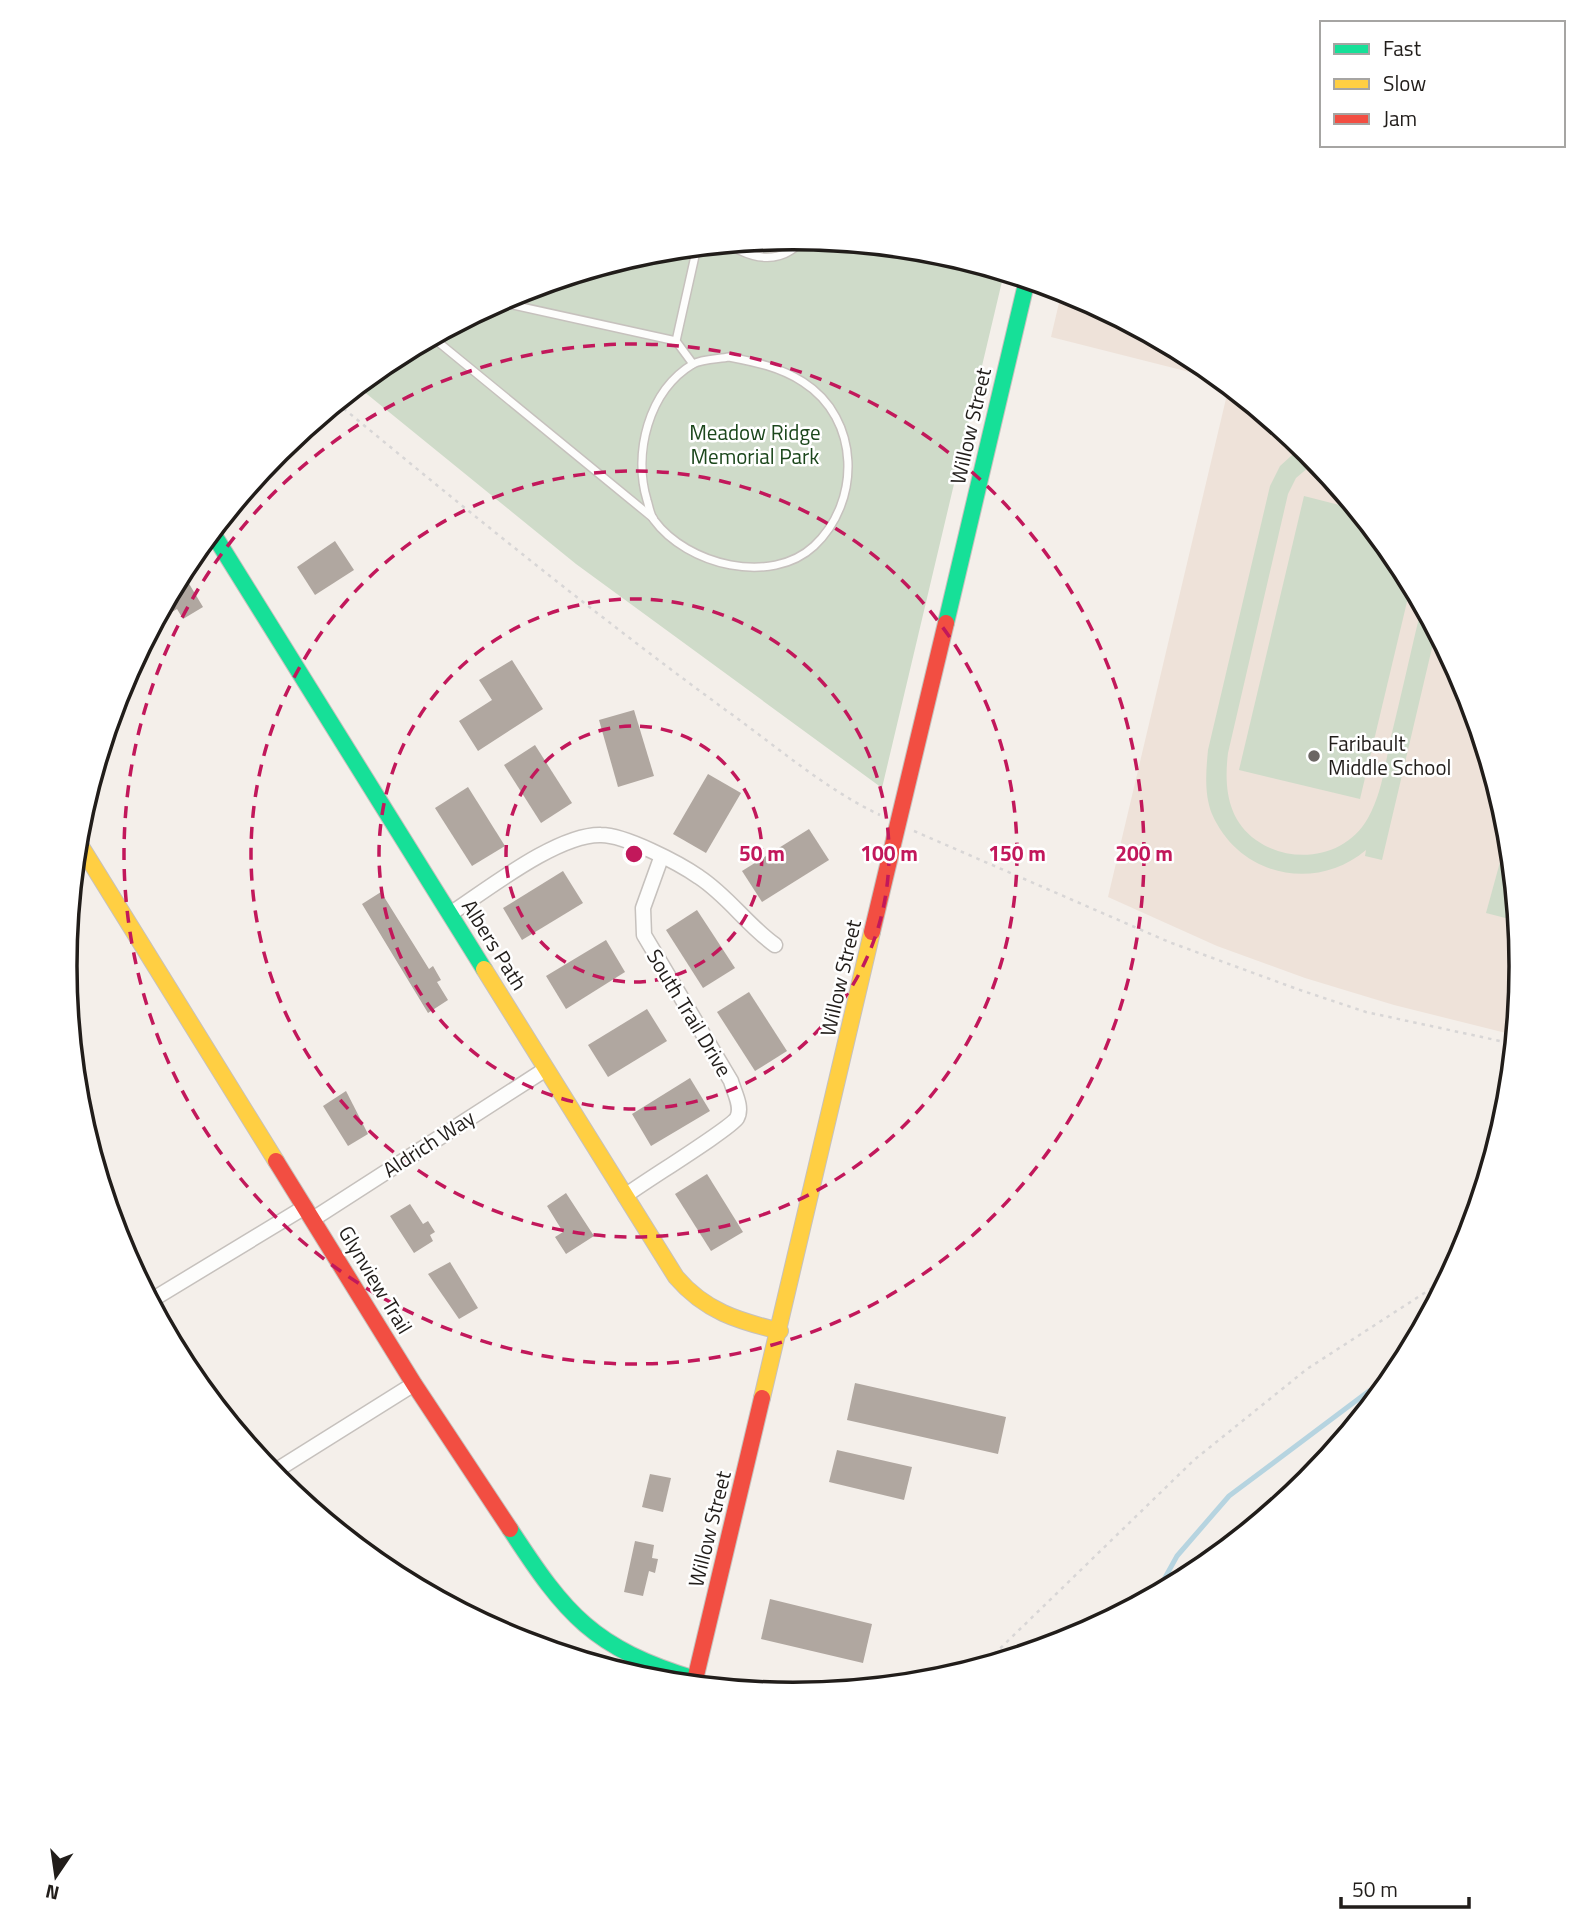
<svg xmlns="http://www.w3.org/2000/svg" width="1586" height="1932" font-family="'Titillium Web',sans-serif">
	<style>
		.built { fill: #eee2d9 }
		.green { fill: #cfdbc9 }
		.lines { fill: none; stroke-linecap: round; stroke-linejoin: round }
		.stream { stroke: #b6d4e0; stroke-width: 5 }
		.building { fill: #b0a7a0 }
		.lane-casing { stroke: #c6c1bd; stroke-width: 10 }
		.street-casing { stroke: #c6c1bd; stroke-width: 17 }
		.fast-casing { stroke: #c6c1bd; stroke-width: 18 }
		.slow-casing { stroke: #c6c1bd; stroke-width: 18 }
		.jam-casing { stroke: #c6c1bd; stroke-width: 18 }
		.path { stroke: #d8d6d6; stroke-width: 2.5; stroke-dasharray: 3.5 5; stroke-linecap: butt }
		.lane { stroke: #fdfdfc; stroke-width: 7 }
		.street { stroke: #fdfdfc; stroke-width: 14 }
		.fast { stroke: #16e098; stroke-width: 16 }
		.slow { stroke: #ffcf43; stroke-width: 16 }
		.jam { stroke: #f24e42; stroke-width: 16 }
		.ring { fill: none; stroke: #c2185b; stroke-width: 3.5; stroke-dasharray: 12 9 }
		.poi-dot { fill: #6b6663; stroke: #fff; stroke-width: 2.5 }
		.labels { text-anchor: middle; stroke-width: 5; stroke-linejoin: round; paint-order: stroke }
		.street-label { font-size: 21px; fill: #211d1a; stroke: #fff }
		.park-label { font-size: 21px; fill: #1c471c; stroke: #fff }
		.poi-label { font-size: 21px; fill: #211d1a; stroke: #fff; text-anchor: start }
		.rim { fill: none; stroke: #211d1a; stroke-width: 3.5 }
		.centre { fill: #c2185b; stroke: #fff; stroke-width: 3.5 }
		.ring-label { font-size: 21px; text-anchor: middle; font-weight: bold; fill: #c2185b; stroke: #fff; stroke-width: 5; stroke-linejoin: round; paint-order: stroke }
	</style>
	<rect width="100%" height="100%" fill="#f4efea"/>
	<g class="built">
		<path d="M1062 290 1198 361 1221 380 1051 337Z"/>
		<path d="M1229 386 1308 451 1399 562 1466 688 1507 824 1521 966 1514 1035 1394 1005 1305 978 1217 946 1108 897Z"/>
	</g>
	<g class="green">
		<path d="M793 238 935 252 1004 273 882 788 576 564 357 386C436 321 551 274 650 252 696 242 747 242 793 238Z"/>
		<path d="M1302 446 1316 461 1296 478 1288 494 1228 753C1224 786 1227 819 1256 840 1291 865 1345 859 1368 818 1381 795 1385 767 1390 741 1401 696 1411 651 1422 605L1436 631 1382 860 1365 856 1366 850C1315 893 1239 876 1212 814 1204 794 1206 771 1208 750L1270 486 1280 466Z"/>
		<path d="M1304 496 1355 509 1399 562 1411 585 1360 799 1239 770Z"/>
		<path d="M1508 833 1517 921 1486 913Z"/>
	</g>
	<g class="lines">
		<path class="stream" d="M1156 1594 1177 1556 1229 1496 1369 1391 1391 1380"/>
	</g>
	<g class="building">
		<path d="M335 541 354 570 315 595 297 567Z"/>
		<path d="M182 572 203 607 183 619 177 609 155 622Z"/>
		<path d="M512 660 543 709 478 751 459 721 492 700 479 680Z"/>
		<path d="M634 710 654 776 618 787 599 720Z"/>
		<path d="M535 745 572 803 541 823 504 765Z"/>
		<path d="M708 774 741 793 706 853 673 834Z"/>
		<path d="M468 787 505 846 472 866 435 808Z"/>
		<path d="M809 829 829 860 762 902 742 871Z"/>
		<path d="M563 871 583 903 522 940 503 908Z"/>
		<path d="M381 892 429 969 433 966 441 980 437 982 448 1000 428 1013 362 904Z"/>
		<path d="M697 910 735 968 703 988 666 930Z"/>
		<path d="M606 940 625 972 566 1009 546 976Z"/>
		<path d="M749 992 787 1051 755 1071 717 1012Z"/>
		<path d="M647 1009 667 1041 608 1077 588 1045Z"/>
		<path d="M690 1078 710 1111 651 1146 632 1114Z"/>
		<path d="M346 1091 368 1134 348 1146 323 1106Z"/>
		<path d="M707 1174 743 1232 711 1251 675 1194Z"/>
		<path d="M566 1193 594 1236 566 1254 555 1237 563 1232 547 1206Z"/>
		<path d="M410 1204 423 1224 428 1221 435 1232 430 1235 433 1241 414 1253 390 1216Z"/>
		<path d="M450 1262 478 1308 459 1319 428 1274Z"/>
		<path d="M855 1383 1006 1417 998 1454 847 1420Z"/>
		<path d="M837 1450 912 1467 904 1500 829 1482Z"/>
		<path d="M650 1474 671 1478 663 1512 642 1507Z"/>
		<path d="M635 1541 654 1545 652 1558 658 1559 655 1573 649 1571 643 1596 624 1592Z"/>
		<path d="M770 1599 872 1624 863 1663 761 1639Z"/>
	</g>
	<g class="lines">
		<defs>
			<g id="lane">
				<path d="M728 244C755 261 782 264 804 239"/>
				<path d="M499 302 676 341"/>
				<path d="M432 337 653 518"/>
				<path d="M729 357C755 362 780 367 803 382 861 419 861 502 814 546 771 586 687 565 654 520 650 515 649 506 647 500 633 454 648 391 693 364 702 359 718 359 729 357Z"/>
				<path d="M693 364 676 341 697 247"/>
			</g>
			<g id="street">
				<path d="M450 914C487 890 557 834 601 835 625 835 679 863 699 877 728 896 747 925 775 945"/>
				<path d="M625 1196C642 1183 730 1129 737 1118 743 1107 734 1092 731 1081L644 935 643 908 661 858"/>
				<path d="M313 1219 546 1069"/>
				<path d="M150 1301 305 1207"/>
				<path d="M272 1473 414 1384"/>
			</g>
			<g id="fast">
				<path d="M212 532 484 969"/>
				<path d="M946 623 1027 280"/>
				<path d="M510 1529C566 1615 593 1648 695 1679"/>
			</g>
			<g id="slow">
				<path d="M77 840 276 1161"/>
				<path d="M484 969 676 1277C705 1311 738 1321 780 1331"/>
				<path d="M762 1398 872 932"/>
			</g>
			<g id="jam">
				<path d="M872 932 946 623"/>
				<path d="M276 1161 414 1384 510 1529"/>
				<path d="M694 1684 762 1398"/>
			</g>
		</defs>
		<use href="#lane" class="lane-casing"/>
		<use href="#street" class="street-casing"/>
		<use href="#fast" class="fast-casing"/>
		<use href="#slow" class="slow-casing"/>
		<use href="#jam" class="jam-casing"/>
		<g class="path">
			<path d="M337 403C465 509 593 613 727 711 776 746 825 789 880 815"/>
			<path d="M914 831 1169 942 1297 989 1366 1012 1514 1044"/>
			<path d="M982 1666 1194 1460 1307 1369 1449 1277"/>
		</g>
		<use href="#lane" class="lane"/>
		<use href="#street" class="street"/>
		<use href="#fast" class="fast"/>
		<use href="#slow" class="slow"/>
		<use href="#jam" class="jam"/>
	</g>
	<g class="ring">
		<circle cx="634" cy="854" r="128"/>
		<circle cx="634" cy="854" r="255"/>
		<circle cx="634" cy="854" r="383"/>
		<circle cx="634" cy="854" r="510"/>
	</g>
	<circle class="poi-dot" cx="1314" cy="756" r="7"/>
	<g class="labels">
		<g class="street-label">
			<text transform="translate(971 426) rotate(-77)" y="7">Willow Street</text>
			<text transform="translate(494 945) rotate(58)" y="7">Albers Path</text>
			<text transform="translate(841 978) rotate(-77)" y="7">Willow Street</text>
			<text transform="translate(689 1013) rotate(59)" y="7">South Trail Drive</text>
			<text transform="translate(429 1144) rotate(-33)" y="7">Aldrich Way</text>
			<text transform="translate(375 1280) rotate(59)" y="7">Glynview Trail</text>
			<text transform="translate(710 1529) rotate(-76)" y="7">Willow Street</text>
		</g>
		<g class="park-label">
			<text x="755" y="440">Meadow Ridge<tspan x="755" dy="24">Memorial Park</tspan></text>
		</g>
		<g class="poi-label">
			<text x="1328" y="751">Faribault<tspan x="1328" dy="24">Middle School</tspan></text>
		</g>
	</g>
	<path d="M0 0H1586V1932H0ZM77 966a716 716 0 1 1 1432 0a716 716 0 1 1-1432 0Z" fill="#fff" fill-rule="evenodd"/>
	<path class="rim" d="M77 966a716 716 0 1 1 1432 0a716 716 0 1 1-1432 0Z"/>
	<circle cx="634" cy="854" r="10" class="centre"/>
	<g class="ring-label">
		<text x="762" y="861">50 m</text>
		<text x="889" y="861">100 m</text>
		<text x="1017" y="861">150 m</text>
		<text x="1144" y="861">200 m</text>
	</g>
	<rect x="1320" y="21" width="245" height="126" fill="#ffffff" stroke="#a6a5a3" stroke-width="2"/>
	<rect x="1334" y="44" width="35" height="10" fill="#16e098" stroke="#a6a5a3" stroke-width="2"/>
	<text x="1383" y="56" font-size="21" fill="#211d1a">Fast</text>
	<rect x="1334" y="79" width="35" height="10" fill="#ffcf43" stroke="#a6a5a3" stroke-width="2"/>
	<text x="1383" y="91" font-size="21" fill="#211d1a">Slow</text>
	<rect x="1334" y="114" width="35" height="10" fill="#f24e42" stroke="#a6a5a3" stroke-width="2"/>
	<text x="1383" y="126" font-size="21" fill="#211d1a">Jam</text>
	<g transform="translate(56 1876) rotate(193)" stroke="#ffffff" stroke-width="5" paint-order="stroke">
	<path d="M0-5L12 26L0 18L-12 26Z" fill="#211d1a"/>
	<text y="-10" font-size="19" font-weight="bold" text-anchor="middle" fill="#211d1a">N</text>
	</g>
	<path d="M1341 1897v10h128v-10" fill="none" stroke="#211d1a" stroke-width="3.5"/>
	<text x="1352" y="1897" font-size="21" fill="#211d1a" stroke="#ffffff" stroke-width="5" paint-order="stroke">50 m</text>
</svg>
